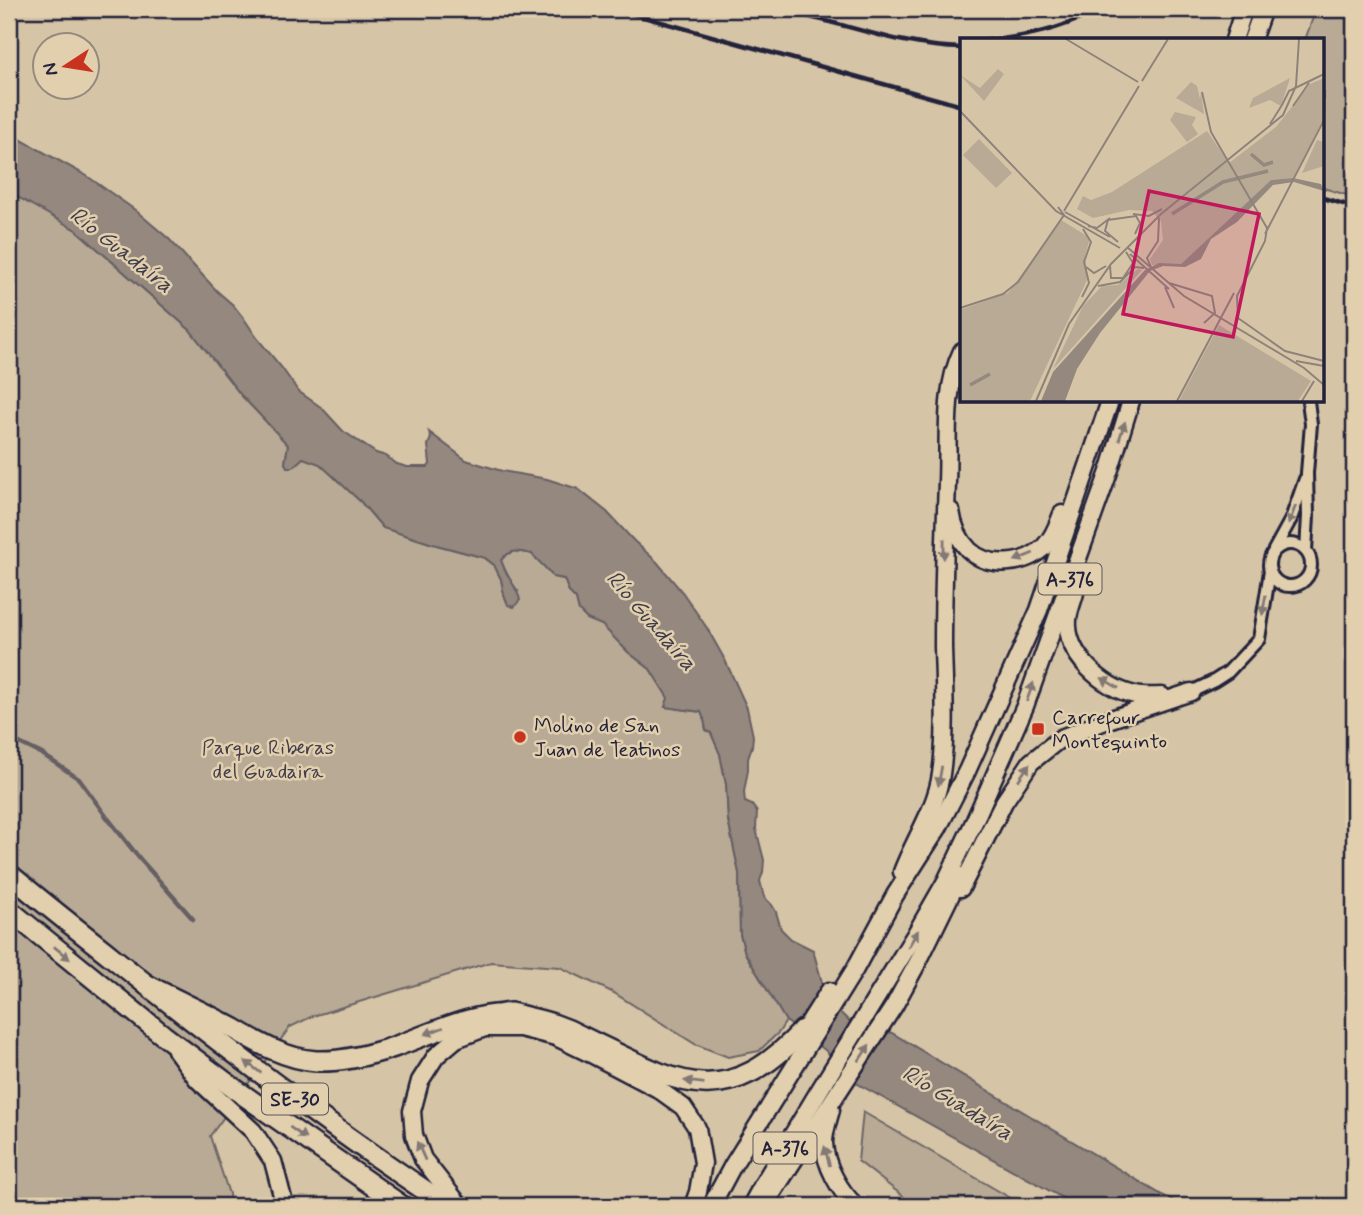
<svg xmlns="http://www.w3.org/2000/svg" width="1363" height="1215" font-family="Mynerve,sans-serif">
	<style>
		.green { fill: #b8aa94; stroke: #6d6668; stroke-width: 2 }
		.water { fill: #94887f; stroke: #665f64; stroke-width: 2 }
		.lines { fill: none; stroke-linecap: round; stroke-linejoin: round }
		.stream { stroke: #665f64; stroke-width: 4.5 }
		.minor-casing { stroke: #22223b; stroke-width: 16 }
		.primary-casing { stroke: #22223b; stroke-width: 21 }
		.motorway-casing { stroke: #22223b; stroke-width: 24 }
		.minor { stroke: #e1cfad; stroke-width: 10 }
		.primary { stroke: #e1cfad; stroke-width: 16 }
		.motorway { stroke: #e1cfad; stroke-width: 19 }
		.rail { stroke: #22223b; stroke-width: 4.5 }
		.oneway { fill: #827874 }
		.poi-dot { fill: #c8321e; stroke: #e1cfad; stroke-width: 2.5 }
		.labels { text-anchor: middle; stroke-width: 5; stroke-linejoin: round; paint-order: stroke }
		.shield { fill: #e1cfad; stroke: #5b565d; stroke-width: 2 }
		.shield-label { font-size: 19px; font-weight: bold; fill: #22223b }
		.poi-label { font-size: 21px; fill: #22223b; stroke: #e1cfad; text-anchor: start }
		.park-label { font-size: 21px; fill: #403d4d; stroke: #e1cfad }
		.water-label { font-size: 23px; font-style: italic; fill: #3e3c4c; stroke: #e1cfad }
		.inset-river { fill: none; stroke: #94887f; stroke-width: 3.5 }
		.inset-road { fill: none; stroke: #8e837b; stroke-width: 2 }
		.view { fill: #c2185b; fill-opacity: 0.15; stroke: #c2185b; stroke-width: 3.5 }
		.inset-edge { fill: none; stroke: #22223b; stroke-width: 3.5 }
	</style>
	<rect width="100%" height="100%" fill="#d6c4a6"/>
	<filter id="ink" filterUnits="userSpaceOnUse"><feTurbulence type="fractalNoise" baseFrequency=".0143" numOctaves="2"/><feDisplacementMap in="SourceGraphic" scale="14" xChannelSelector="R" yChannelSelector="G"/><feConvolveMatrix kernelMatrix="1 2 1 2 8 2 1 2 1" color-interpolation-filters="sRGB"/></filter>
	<g filter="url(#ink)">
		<g class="green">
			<path d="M1316 9H1354V197L1323 188V40H1305Z"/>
			<path d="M9 192 76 230 190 330 241 395 288 445 285 463 302 457 320 464 361 502 383 528 433 544 485 558 494 565 501 579 504 595 518 591 509 580 501 560C512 548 518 551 532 554 539 562 547 568 553 577L564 579 569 592 576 599 579 611 587 619 602 625 628 652 650 669 669 698 665 707 701 712 704 719 706 730 711 733 720 754 726 784 728 820 739 873 740 934 745 953 786 1021 779 1032 759 1051 728 1057 695 1044 614 993 560 967 491 962 313 1016 290 1027 210 1136 229 1194 230 1206H9Z"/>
			<path d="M863 1112 1024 1206H908L913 1204 858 1161Z"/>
		</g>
		<path class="water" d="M9 133 87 176 135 210 169 239 217 291 233 305 245 320 257 338 282 368 298 391 322 408 343 431 376 453 386 456 397 464 407 467H428L430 464 428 445 431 438 429 432 466 460 502 471 547 479 578 489 607 512 634 541 657 562 683 593 707 628 725 660 747 708 753 736 752 746 748 759V770L744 792 745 802 752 805 757 812 756 829 764 860 763 872 760 881 764 897 772 905 776 912 781 929 791 939 813 950 827 1000 850 1022 892 1033 1162 1195 1185 1206H1077L858 1084 825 1050 786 1021 745 953 740 934 739 873 728 820 726 784 720 754 711 733 706 730 704 719 701 712 665 707 668 698 650 669 628 652 602 625 587 619 579 611 576 599 569 592 564 579 553 577C547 568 539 562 532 554 518 551 512 548 501 560 505 575 517 586 520 600L514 607 508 605 504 595 501 579 494 565 485 558 433 544 383 528 361 502 320 464 303 458 293 467H287L285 463 288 445 241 395 190 330 76 230 9 192Z"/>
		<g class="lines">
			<path class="stream" d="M9 738 42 754 79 779 106 816 140 859 193 919"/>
			<defs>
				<g id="minor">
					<circle cx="1290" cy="565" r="21"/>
					<path d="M1274 550 1291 519 1305 479"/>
					<path d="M1306 551 1308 516 1307 473 1311 424 1308 401"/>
					<path d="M1191 692 1214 681 1228 672 1259 639 1270 571"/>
				</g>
				<g id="primary">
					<path d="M1234 40 1244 9"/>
					<path d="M1252 40 1263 9"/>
					<path d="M951 511C953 526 959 540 969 550 989 569 1025 565 1044 547 1053 538 1058 525 1062 514"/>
					<path d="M1075 593C1073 601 1069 610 1068 619 1065 655 1103 688 1135 695 1143 697 1153 696 1162 696"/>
					<path d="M902 872C914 840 936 809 941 774 947 732 944 689 943 646 943 591 945 537 947 482 949 439 943 390 962 351"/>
					<path d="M961 888 1004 802 1031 762 1061 738 1108 720 1191 692"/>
					<path d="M798 1040 829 991"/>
					<path d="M176 1050 198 1080 253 1131 273 1161 283 1199 284 1206"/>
					<path d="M831 1110C828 1121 824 1132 824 1143 825 1165 840 1192 856 1206"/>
					<path d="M460 1206 423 1159 414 1135 412 1111 420 1081 436 1056 456 1039 485 1028H520L556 1037 591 1054 658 1089 683 1107 697 1128 703 1163 698 1192 693 1206"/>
					<path d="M711 1206 733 1165 855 969 895 895 938 828 967 771 1039 610 1110 401"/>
					<path d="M751 1206 763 1184 819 1091 915 935 946 881 975 820 1025 706 1110 469 1131 401"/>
					<path d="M764 1206 894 1006 919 960 960 876"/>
				</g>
				<g id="motorway">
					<path d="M9 874C42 902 77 929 112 957 221 1045 332 1129 448 1206"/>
					<path d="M9 910 163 1035 232 1087 402 1206"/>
					<path d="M147 985C176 1000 205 1013 233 1028 258 1043 286 1059 316 1061 342 1062 370 1055 394 1047 428 1035 459 1019 495 1015 500 1015 506 1013 511 1013 516 1014 522 1016 526 1017 548 1022 562 1026 581 1036 673 1080 721 1118 803 1030"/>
				</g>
			</defs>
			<use href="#minor" class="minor-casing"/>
			<use href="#primary" class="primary-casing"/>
			<use href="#motorway" class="motorway-casing"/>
			<use href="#minor" class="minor"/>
			<use href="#primary" class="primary"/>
			<use href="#motorway" class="motorway"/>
			<g class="rail">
				<path d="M615 9 962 106"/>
				<path d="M766 9C833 17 894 47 962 48"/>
				<path d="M986 40C1026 38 1065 28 1100 9"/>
				<path d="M1323 198 1354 207"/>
			</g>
		</g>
		<defs><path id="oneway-solid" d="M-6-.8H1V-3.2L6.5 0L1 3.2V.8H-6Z" transform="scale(1.75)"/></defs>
		<g class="oneway">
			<use href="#oneway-solid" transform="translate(1122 431) rotate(-72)"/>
			<use href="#oneway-solid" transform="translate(1292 515) rotate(112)"/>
			<use href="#oneway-solid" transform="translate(944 549) rotate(91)"/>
			<use href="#oneway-solid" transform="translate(1024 557) rotate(158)"/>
			<use href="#oneway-solid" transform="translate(1264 605) rotate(100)"/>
			<use href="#oneway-solid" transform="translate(1110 683) rotate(-150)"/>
			<use href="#oneway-solid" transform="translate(1030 692) rotate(-70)"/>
			<use href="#oneway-solid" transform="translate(1024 772) rotate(-56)"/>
			<use href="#oneway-solid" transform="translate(940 776) rotate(100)"/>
			<use href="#oneway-solid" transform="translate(913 939) rotate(-59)"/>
			<use href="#oneway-solid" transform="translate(62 953) rotate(39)"/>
			<use href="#oneway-solid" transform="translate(434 1031) rotate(159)"/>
			<use href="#oneway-solid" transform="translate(864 1053) rotate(-57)"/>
			<use href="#oneway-solid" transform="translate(253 1067) rotate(-143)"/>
			<use href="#oneway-solid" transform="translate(694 1082) rotate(-173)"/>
			<use href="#oneway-solid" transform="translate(298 1133) rotate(35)"/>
			<use href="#oneway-solid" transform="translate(421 1151) rotate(-114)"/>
			<use href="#oneway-solid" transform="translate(827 1156) rotate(-105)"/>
		</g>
	</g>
	<g class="poi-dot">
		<rect x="1031" y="722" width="14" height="14" rx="3.5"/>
		<circle cx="520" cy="737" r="7"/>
	</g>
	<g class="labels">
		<g class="shield">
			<rect x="1038.5" y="563.5" width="63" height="31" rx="5"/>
			<rect x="262" y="1083.5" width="66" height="31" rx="5"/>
			<rect x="753.5" y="1132.5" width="63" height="31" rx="5"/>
		</g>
		<g class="shield-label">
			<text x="1070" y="586">A-376</text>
			<text x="295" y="1106">SE-30</text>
			<text x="785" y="1155">A-376</text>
		</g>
		<g class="poi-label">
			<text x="1052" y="724">Carrefour<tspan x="1052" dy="24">Montequinto</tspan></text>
			<text x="534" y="732">Molino de San<tspan x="534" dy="24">Juan de Teatinos</tspan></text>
		</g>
		<g class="park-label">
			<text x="268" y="754">Parque Riberas<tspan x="268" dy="24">del Guadaira</tspan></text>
		</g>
		<g class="water-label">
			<text transform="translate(122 249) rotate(38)" y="8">Río Guadaíra</text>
			<text transform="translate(652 620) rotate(49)" y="8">Río Guadaíra</text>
			<text transform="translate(958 1102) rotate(31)" y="8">Río Guadaíra</text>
		</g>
	</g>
	<g transform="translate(960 38)">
		<rect width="364" height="364" fill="#d6c4a6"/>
		<path d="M38 31 44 36 24 63 0 37 20 50ZM330 40 321 68 310 62 289 70 293 60ZM364 40V80L333 140 311 142 221 226 192 227 190 221 203 202 201 183 192 173 169 172 133 180 117 171 123 158 131 162 152 154 247 93 269 125 316 89 350 46ZM231 44 237 48 240 61 241 53 244 76 216 60ZM215 74 236 79 232 87 238 96 227 104 210 82ZM19 101 52 135 36 150 3 117ZM357 102 364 104V128L342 135ZM101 182 130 200 125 218 128 240 70 363H0V272L48 255ZM178 231 182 232 93 331 123 268 142 248 158 247ZM259 287 351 343 338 363H219Z" fill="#b8aa94"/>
		<path d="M333 140 361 146 364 153 334 144 313 147 277 184 251 201 241 221 225 229 203 228 190 233 140 295 117 331 105 363H81L93 334 185 232 199 225 221 226 311 142Z" fill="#94887f"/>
		<path class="inset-river" d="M291 116 304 127 313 124M212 176 263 144 308 133M10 347 30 336"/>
		<path class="inset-road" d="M106 1 178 44M182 43 208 1M242 54 251 94 307 190 305 203 277 258 278 280 325 313 364 323M322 67 329 53 364 36M333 68 349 45M0 73 96 173 160 210M310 86 322 67M104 173 179 48M105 174 150 199M173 176 189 178 202 171M128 188 137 190 150 180M305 196 364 82M158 204 145 193 148 182 176 178 180 185 175 196M167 209 224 258 344 330 364 347M170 216 209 251M150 228 151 240H163L173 225 166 214M126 229 134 235 146 228M191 229 187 220 198 203 199 180M209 245 252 258 255 275 244 285M138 248 160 244 175 229 184 230M205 249 214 270M122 259 129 245 124 224 131 204 123 191M0 270 43 256 58 244 104 177 98 169M336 323 364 328M76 363 109 286 151 226 201 176 323 77 336 48 339 1M217 363 274 255M342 363 354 343"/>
		<path class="view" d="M189 153 299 176 273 299 163 276Z"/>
		<rect width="364" height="364" class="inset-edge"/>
	</g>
	<rect width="1363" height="1215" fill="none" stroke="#e1cfad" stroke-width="35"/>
	<rect x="18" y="18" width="1328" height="1180" fill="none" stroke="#22223b" stroke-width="2.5" filter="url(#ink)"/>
	<g transform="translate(66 66) rotate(258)"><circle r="33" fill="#e1cfad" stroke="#958a7f" stroke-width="2"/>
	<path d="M0-5L12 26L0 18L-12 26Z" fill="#c8321e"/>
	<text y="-10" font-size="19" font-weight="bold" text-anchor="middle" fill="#22223b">N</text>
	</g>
</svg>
